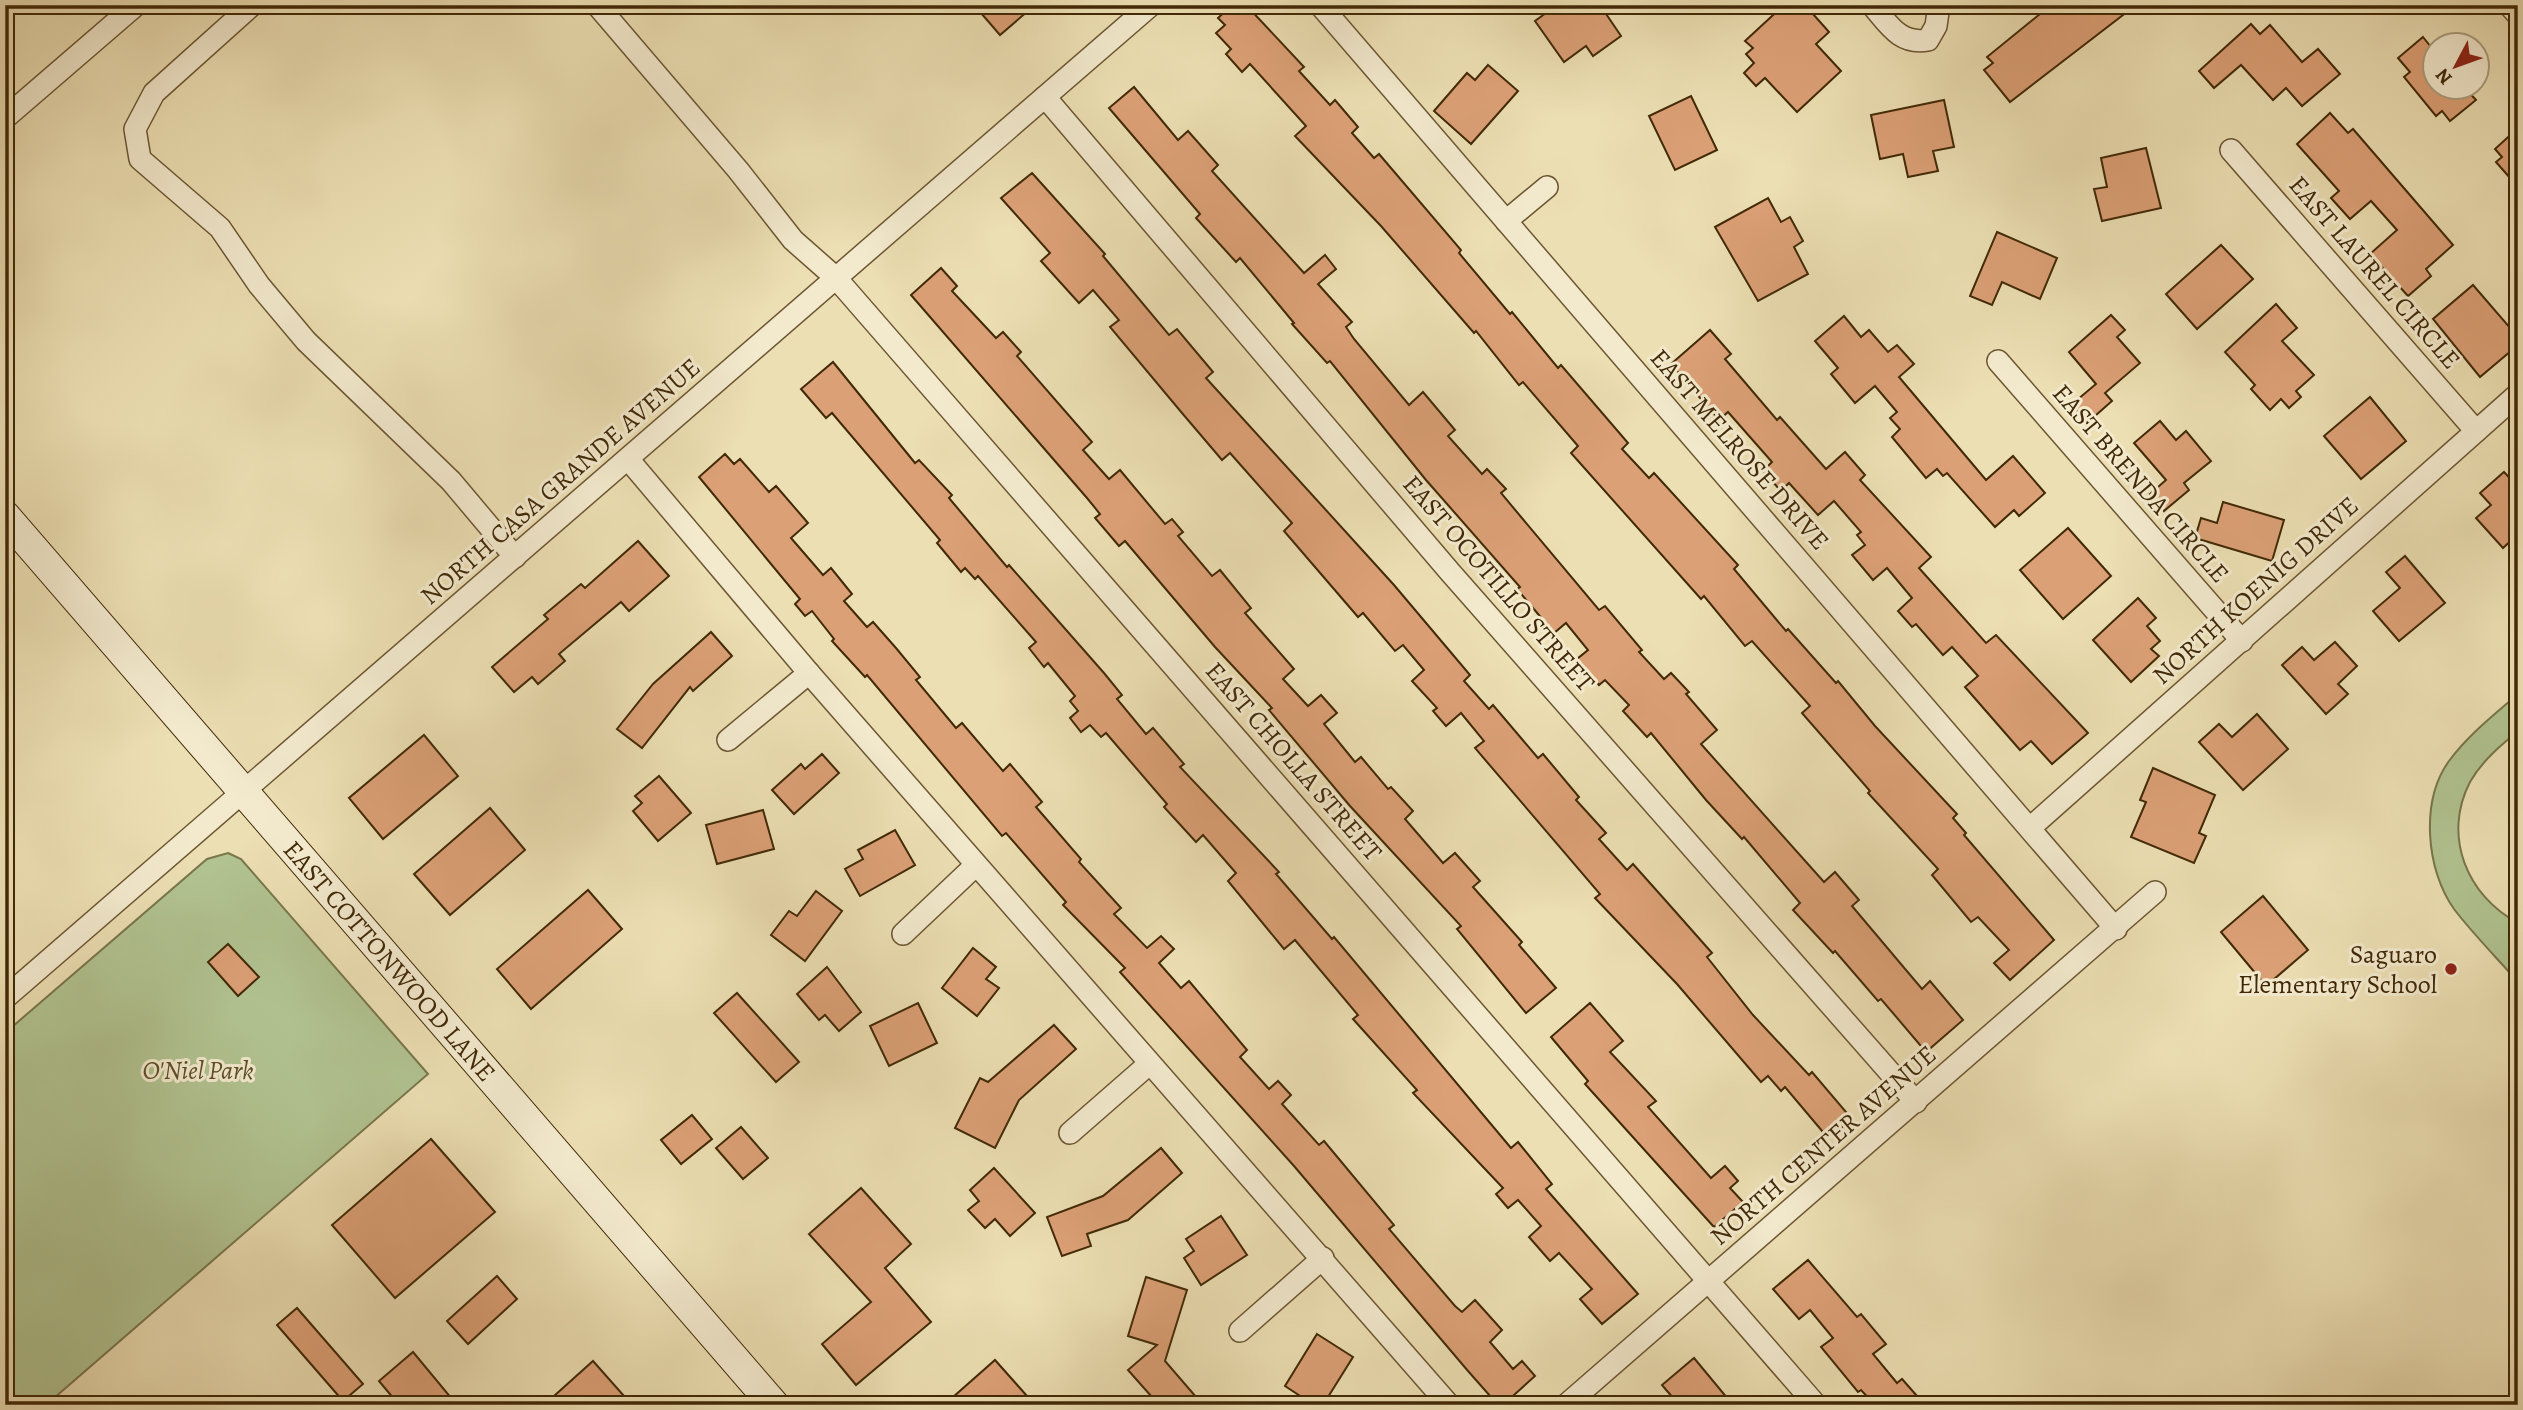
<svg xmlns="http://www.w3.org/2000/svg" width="2523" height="1410" font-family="Alegreya,serif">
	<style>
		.green { fill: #b1c391; stroke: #79764c; stroke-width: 2 }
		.building { fill: #dca076; stroke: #412907; stroke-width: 2 }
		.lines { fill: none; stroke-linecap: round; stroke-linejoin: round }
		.minor-casing { stroke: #6c5632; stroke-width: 24 }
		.secondary-casing { stroke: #412907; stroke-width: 32 }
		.minor { stroke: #f3eace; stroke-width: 21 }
		.secondary { stroke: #f3eace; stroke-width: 30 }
		.poi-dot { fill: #8f2418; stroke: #f3eace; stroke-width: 2.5 }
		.labels { text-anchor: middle; stroke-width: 6; stroke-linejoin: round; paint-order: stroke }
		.street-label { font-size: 26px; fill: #412907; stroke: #f3eace }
		.poi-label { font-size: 26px; fill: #412907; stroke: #f3eace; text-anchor: end }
		.park-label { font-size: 26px; font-style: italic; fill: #5d502a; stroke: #f3eace }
	</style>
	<rect width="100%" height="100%" fill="#ecdfb3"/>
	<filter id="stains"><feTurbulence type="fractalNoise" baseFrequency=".00286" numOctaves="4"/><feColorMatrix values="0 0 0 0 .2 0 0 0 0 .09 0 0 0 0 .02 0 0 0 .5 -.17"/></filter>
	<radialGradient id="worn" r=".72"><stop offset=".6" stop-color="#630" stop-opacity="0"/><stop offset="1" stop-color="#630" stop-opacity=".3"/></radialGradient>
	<g class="green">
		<path d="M2518 694V731C2500 746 2482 761 2470 782 2442 836 2467 896 2518 923V982C2497 958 2473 934 2454 909 2426 870 2420 801 2449 761 2468 735 2494 715 2518 694Z"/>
		<path d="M228 853 241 859 428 1074 46 1405H5V1033L207 859Z"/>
	</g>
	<g class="building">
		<path d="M974 5H1035L1000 35Z"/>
		<path d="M1232 5H1246L1304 67 1299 71 1330 105 1335 100 1358 127 1352 133 1374 158 1379 154 1461 250 1459 253 1510 314 1512 312 1558 368 1561 365 1628 443 1622 449 1649 478 1654 473 1738 565 1734 569 1786 631 1788 629 1836 683 1838 681 1875 726 1957 814 1953 818 1966 833 1964 835 2054 940 2010 980 1994 963 2009 950 1978 917 1971 922 1932 875 1938 869 1868 793 1870 791 1802 713 1810 706 1752 641 1745 646 1704 596 1701 599 1571 453 1578 446 1523 382 1519 385 1476 331 1474 333 1381 226 1295 136 1306 126 1250 64 1242 72 1226 54 1231 49 1216 33 1225 25 1218 18Z"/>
		<path d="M1557 5H1600L1621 36 1593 56 1586 46 1564 62 1535 21Z"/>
		<path d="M1784 5H1805L1829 32 1816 44 1841 71 1797 112 1765 78 1756 86 1744 73 1754 63 1746 54 1753 48 1745 41Z"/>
		<path d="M2051 5H2136L2010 102 1984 70 1993 63 1987 57Z"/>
		<path d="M2251 24 2260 34 2270 25 2302 62 2318 49 2340 74 2302 106 2286 88 2273 100 2241 65 2214 88 2199 71Z"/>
		<path d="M2423 37 2435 52V88H2465L2476 100 2450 121 2442 111 2436 116 2404 77 2410 72 2398 58Z"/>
		<path d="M1488 65 1518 91 1471 144 1434 111 1467 73 1475 80Z"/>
		<path d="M1134 87 1178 140 1188 131 1218 165 1212 171 1304 273 1325 255 1336 269 1318 284 1352 322 1346 327 1354 339 1409 405 1423 392 1455 430 1448 436 1482 474 1487 469 1506 489 1501 493 1599 610 1605 606 1642 650 1639 652 1664 679 1671 673 1689 692 1686 694 1717 730 1701 744 1824 882 1835 872 1859 900 1852 906 1922 989 1930 981 1963 1020 1926 1052 1881 999 1878 1001 1835 951 1833 953 1793 910 1800 903 1744 837 1742 839 1706 800 1651 733 1647 737 1623 711 1629 705 1605 680 1599 685 1577 659 1588 650 1566 623 1554 633 1517 589 1520 587 1426 480 1330 361 1327 363 1292 324 1294 323 1240 258 1236 262 1196 218 1200 214 1109 108Z"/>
		<path d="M1691 96 1717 150 1675 170 1649 116Z"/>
		<path d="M1944 100 1954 147 1933 151 1938 171 1908 177 1903 154 1880 159 1871 115Z"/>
		<path d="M2330 113 2348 133 2353 129 2453 245 2426 269 2431 276 2408 296 2370 254 2397 230 2371 201 2350 219 2331 198 2339 191 2297 144Z"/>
		<path d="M2518 128V187L2496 162 2502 157 2495 149Z"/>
		<path d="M2146 148 2161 208 2102 221 2094 189 2107 187 2101 158Z"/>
		<path d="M1032 173 1105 254 1103 256 1169 335 1177 329 1213 372 1206 378 1394 585 1470 675 1464 681 1489 709 1493 705 1538 758 1543 754 1579 797 1576 800 1606 833 1599 839 1627 870 1633 864 1666 901 1712 953 1707 957 1753 1015 1809 1075 1812 1072 1852 1119 1828 1138 1785 1087 1781 1091 1768 1076 1761 1082 1677 984 1595 898 1600 894 1475 748 1484 741 1461 713 1446 726 1433 711 1437 708 1412 681 1424 670 1403 645 1395 651 1363 613 1358 617 1284 531 1292 523 1230 453 1222 460 1182 413 1110 327 1119 320 1093 290 1079 303 1041 261 1050 253 1001 198Z"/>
		<path d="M1768 198 1781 222 1790 217 1803 241 1794 247 1808 274 1758 301 1715 227Z"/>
		<path d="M1997 232 2057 258 2040 299 2002 282 1992 305 1970 296Z"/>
		<path d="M2221 245 2253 279 2197 329 2166 294Z"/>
		<path d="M941 268 957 286 952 291 996 338 1003 332 1021 352 1017 356 1092 442 1083 450 1109 479 1120 470 1165 524 1172 519 1183 532 1178 536 1212 576 1220 570 1251 608 1245 613 1294 669 1283 679 1308 706 1321 695 1337 713 1324 724 1355 762 1361 757 1388 789 1391 787 1413 811 1405 819 1443 863 1455 853 1480 881 1473 887 1522 942 1519 945 1556 988 1526 1013 1457 929 1461 926 1350 806 1269 710 1272 708 1215 647 1125 541 1119 546 1095 518 1100 514 1087 498 911 295Z"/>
		<path d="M2473 285 2518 337V345L2480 377 2433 319Z"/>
		<path d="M2276 304 2297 328 2282 341 2314 375 2296 391 2301 397 2289 408 2281 399 2270 410 2251 389 2255 385 2225 352Z"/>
		<path d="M2111 315 2125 330 2117 337 2140 363 2105 393 2112 401 2087 423 2071 405 2096 384 2069 352Z"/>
		<path d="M1844 316 1861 337 1869 330 1888 352 1897 345 1914 364 1899 377 1986 480 2013 456 2045 493 2019 516 2014 510 1995 527 1947 473 1943 476 1937 469 1926 478 1892 437 1900 429 1890 418 1897 412 1875 386 1855 403 1831 374 1838 368 1815 341Z"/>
		<path d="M1710 330 1731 354 1725 359 1777 420 1780 417 1826 469 1845 452 1865 475 1860 480 1931 557 1919 568 1986 643 1996 635 2088 733 2052 764 2031 741 2020 750 1965 687 1978 676 1952 647 1943 655 1916 624 1912 627 1898 611 1912 598 1887 568 1873 580 1852 555 1865 545 1857 535 1861 532 1834 501 1818 515 1789 483 1781 491 1763 471 1772 462 1728 412 1719 420 1671 364Z"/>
		<path d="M833 362 915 463 919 460 952 495 949 498 1007 567 1009 565 1104 673 1122 695 1117 699 1146 734 1153 728 1184 764 1180 767 1279 872 1276 874 1332 939 1334 937 1511 1148 1518 1142 1552 1184 1546 1189 1638 1294 1602 1324 1580 1299 1592 1289 1559 1253 1550 1261 1529 1237 1541 1226 1518 1200 1508 1208 1496 1194 1503 1188 1413 1093 1417 1090 1353 1019 1358 1015 1295 940 1284 949 1228 881 1236 873 1203 835 1196 842 1164 807 1167 804 1106 733 1101 737 1090 725 1081 732 1070 718 1078 711 1070 701 1075 696 1048 663 1044 667 1029 648 1036 642 978 576 975 579 965 568 961 572 937 543 940 540 832 413 826 418 801 389Z"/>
		<path d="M2370 397 2406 441 2361 479 2324 436Z"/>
		<path d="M2160 421 2176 440 2186 431 2211 461 2184 483 2189 490 2164 511 2150 494 2166 480 2134 443Z"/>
		<path d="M725 454 734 464 740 459 769 492 776 486 808 523 791 538 823 575 831 568 852 594 844 601 867 627 873 622 896 648 920 677 916 680 956 728 962 723 1003 771 1010 764 1042 802 1036 807 1081 859 1079 862 1121 908 1114 914 1147 948 1161 936 1174 949 1159 963 1181 988 1189 981 1247 1050 1240 1057 1269 1089 1278 1081 1291 1095 1282 1104 1319 1145 1324 1141 1394 1225 1389 1229 1455 1306 1462 1312 1475 1300 1502 1330 1490 1342 1513 1369 1522 1361 1535 1376 1503 1405H1498L1468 1371 1294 1166 1120 972 1125 968 1063 905 1066 902 1006 833 1002 836 867 675 865 677 832 641 834 639 812 611 805 616 795 604 800 599 699 477Z"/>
		<path d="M2504 472 2518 487V534L2503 548 2476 518 2491 505 2480 493Z"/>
		<path d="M2223 502 2284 520 2272 561 2195 538 2201 518 2217 523Z"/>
		<path d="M2068 528 2111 576 2063 619 2020 570Z"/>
		<path d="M638 541 669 576 629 611 621 602 559 654 565 661 538 684 532 677 514 692 492 667 548 619 544 615 581 584 585 588Z"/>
		<path d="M2405 556 2445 603 2399 641 2373 611 2400 588 2386 572Z"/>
		<path d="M2138 598 2156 618 2147 626 2160 641 2151 649 2159 656 2131 682 2093 640Z"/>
		<path d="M711 632 732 656 693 691 690 687 642 748 617 729 653 684Z"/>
		<path d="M2335 642 2357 666 2338 684 2348 694 2326 714 2282 665 2302 647 2314 660Z"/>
		<path d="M2257 714 2288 749 2243 790 2199 742 2219 724 2232 737Z"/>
		<path d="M424 735 458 776 383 839 349 798Z"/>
		<path d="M822 754 839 773 794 814 772 790 801 764 805 769Z"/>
		<path d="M2153 768 2215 795 2199 833 2206 836 2194 863 2131 837 2146 802 2140 800Z"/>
		<path d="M659 776 691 813 658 841 633 811 642 803 635 796Z"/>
		<path d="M490 808 525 850 450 915 414 874Z"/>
		<path d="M763 810 774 849 717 864 706 825Z"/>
		<path d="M895 830 915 865 860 896 845 869 863 859 858 850Z"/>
		<path d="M588 890 622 929 531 1009 497 969Z"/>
		<path d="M816 891 842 911 805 961 771 935 789 911 797 916Z"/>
		<path d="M2263 896 2308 950 2266 986 2221 932Z"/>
		<path d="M228 944 259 977 238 996 208 962Z"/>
		<path d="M973 948 996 967 986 979 999 988 977 1016 942 988Z"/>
		<path d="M827 967 861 1012 839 1031 825 1015 819 1020 797 994Z"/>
		<path d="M737 993 799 1062 776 1082 714 1013Z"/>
		<path d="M918 1003 937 1043 889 1066 870 1026Z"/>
		<path d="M1590 1003 1623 1041 1610 1052 1656 1101 1648 1107 1711 1178 1725 1166 1738 1181 1730 1188 1743 1202 1714 1227 1585 1084 1588 1081 1551 1037Z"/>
		<path d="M1054 1025 1076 1049 1019 1100 995 1148 955 1128 980 1078 988 1082Z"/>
		<path d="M692 1115 712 1139 681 1164 661 1140Z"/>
		<path d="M741 1127 768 1158 743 1179 716 1148Z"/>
		<path d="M431 1139 495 1212 395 1298 332 1225Z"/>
		<path d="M1161 1148 1182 1173 1128 1220 1087 1234 1091 1246 1062 1256 1047 1217 1103 1196Z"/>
		<path d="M994 1168 1035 1213 1010 1236 995 1219 985 1228 968 1210 979 1201 970 1190Z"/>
		<path d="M861 1188 911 1244 885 1268 931 1322 856 1385 822 1344 871 1302 809 1234Z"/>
		<path d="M1221 1216 1247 1255 1201 1285 1184 1258 1194 1251 1186 1239Z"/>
		<path d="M1808 1260 1857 1317 1861 1314 1886 1344 1873 1354 1897 1383 1902 1379 1925 1405H1875L1861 1390 1858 1392 1821 1347 1833 1338 1810 1310 1799 1319 1773 1289Z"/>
		<path d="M497 1276 517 1299 468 1344 447 1321Z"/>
		<path d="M1146 1277 1187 1290 1165 1361 1203 1405H1159L1128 1370 1157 1345 1128 1336Z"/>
		<path d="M297 1308 363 1384 343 1401 277 1325Z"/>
		<path d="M1317 1334 1353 1357 1323 1405H1314L1285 1386Z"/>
		<path d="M413 1352 457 1405H399L379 1381Z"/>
		<path d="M1694 1358 1733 1405H1679L1662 1385Z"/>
		<path d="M995 1360 1035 1405H944Z"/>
		<path d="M593 1361 632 1405H544Z"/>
	</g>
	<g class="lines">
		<defs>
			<g id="minor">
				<path d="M252 5 154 93 135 129 140 159 220 228 259 285 306 341 451 481 515 557"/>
				<path d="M597 5 738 170 793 240 836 278 1816 1405"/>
				<path d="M1320 5 2116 929"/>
				<path d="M1872 5C1889 25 1900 45 1928 40L1936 26 1939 5"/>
				<path d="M2509 5 2518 15"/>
				<path d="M1045 97 1450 572 1916 1102"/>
				<path d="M5 118 136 5"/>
				<path d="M2231 150 2476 431"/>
				<path d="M1506 221 1547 187"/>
				<path d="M1998 361 2242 641"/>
				<path d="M628 459 809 673 1449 1405"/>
				<path d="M728 740 809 673"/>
				<path d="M2030 828 2518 394"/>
				<path d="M903 934 976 865"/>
				<path d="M5 998 1151 5"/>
				<path d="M1070 1133 1149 1064"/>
				<path d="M1240 1331 1323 1258"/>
				<path d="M1566 1405 2155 892"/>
			</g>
			<g id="secondary">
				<path id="s1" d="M5 516 774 1405"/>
			</g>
		</defs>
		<use href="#minor" class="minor-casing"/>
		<use href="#secondary" class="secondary-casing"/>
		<use href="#minor" class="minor"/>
		<use href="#secondary" class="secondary"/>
	</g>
	<circle class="poi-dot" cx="2451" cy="969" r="7"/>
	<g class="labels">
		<g class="street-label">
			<text transform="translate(2375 272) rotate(49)" y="9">EAST LAUREL CIRCLE</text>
			<text transform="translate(1740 449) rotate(49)" y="9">EAST MELROSE DRIVE</text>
			<text transform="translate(560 481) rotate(-41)" y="9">NORTH CASA GRANDE AVENUE</text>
			<text transform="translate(2141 483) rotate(49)" y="9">EAST BRENDA CIRCLE</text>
			<text transform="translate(1499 583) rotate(49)" y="9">EAST OCOTILLO STREET</text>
			<text transform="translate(2255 590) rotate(-42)" y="9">NORTH KOENIG DRIVE</text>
			<text transform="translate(1294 761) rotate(49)" y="9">EAST CHOLLA STREET</text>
			<text dy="9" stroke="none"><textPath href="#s1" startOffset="588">EAST COTTONWOOD LANE</textPath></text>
			<text transform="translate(1823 1145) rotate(-41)" y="9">NORTH CENTER AVENUE</text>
		</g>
		<g class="poi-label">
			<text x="2437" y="963">Saguaro<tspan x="2437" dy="30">Elementary School</tspan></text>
		</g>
		<g class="park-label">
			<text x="198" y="1079">O'Niel Park</text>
		</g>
	</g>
	<rect width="2523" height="1410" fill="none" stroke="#ecdfb3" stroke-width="28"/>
	<rect x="7" y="7" width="2509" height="1396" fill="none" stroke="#412907" stroke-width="3.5"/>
	<rect x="14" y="14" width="2495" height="1382" fill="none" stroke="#412907" stroke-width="2"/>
	<g transform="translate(2456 66) rotate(229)"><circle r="33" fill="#f3eace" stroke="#ac9d7e" stroke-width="2"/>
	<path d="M0-5L12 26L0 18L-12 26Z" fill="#8f2418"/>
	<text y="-10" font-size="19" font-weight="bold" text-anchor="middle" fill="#412907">N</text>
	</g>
	<rect width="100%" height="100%" filter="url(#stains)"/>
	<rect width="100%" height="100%" fill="url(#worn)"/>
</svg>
